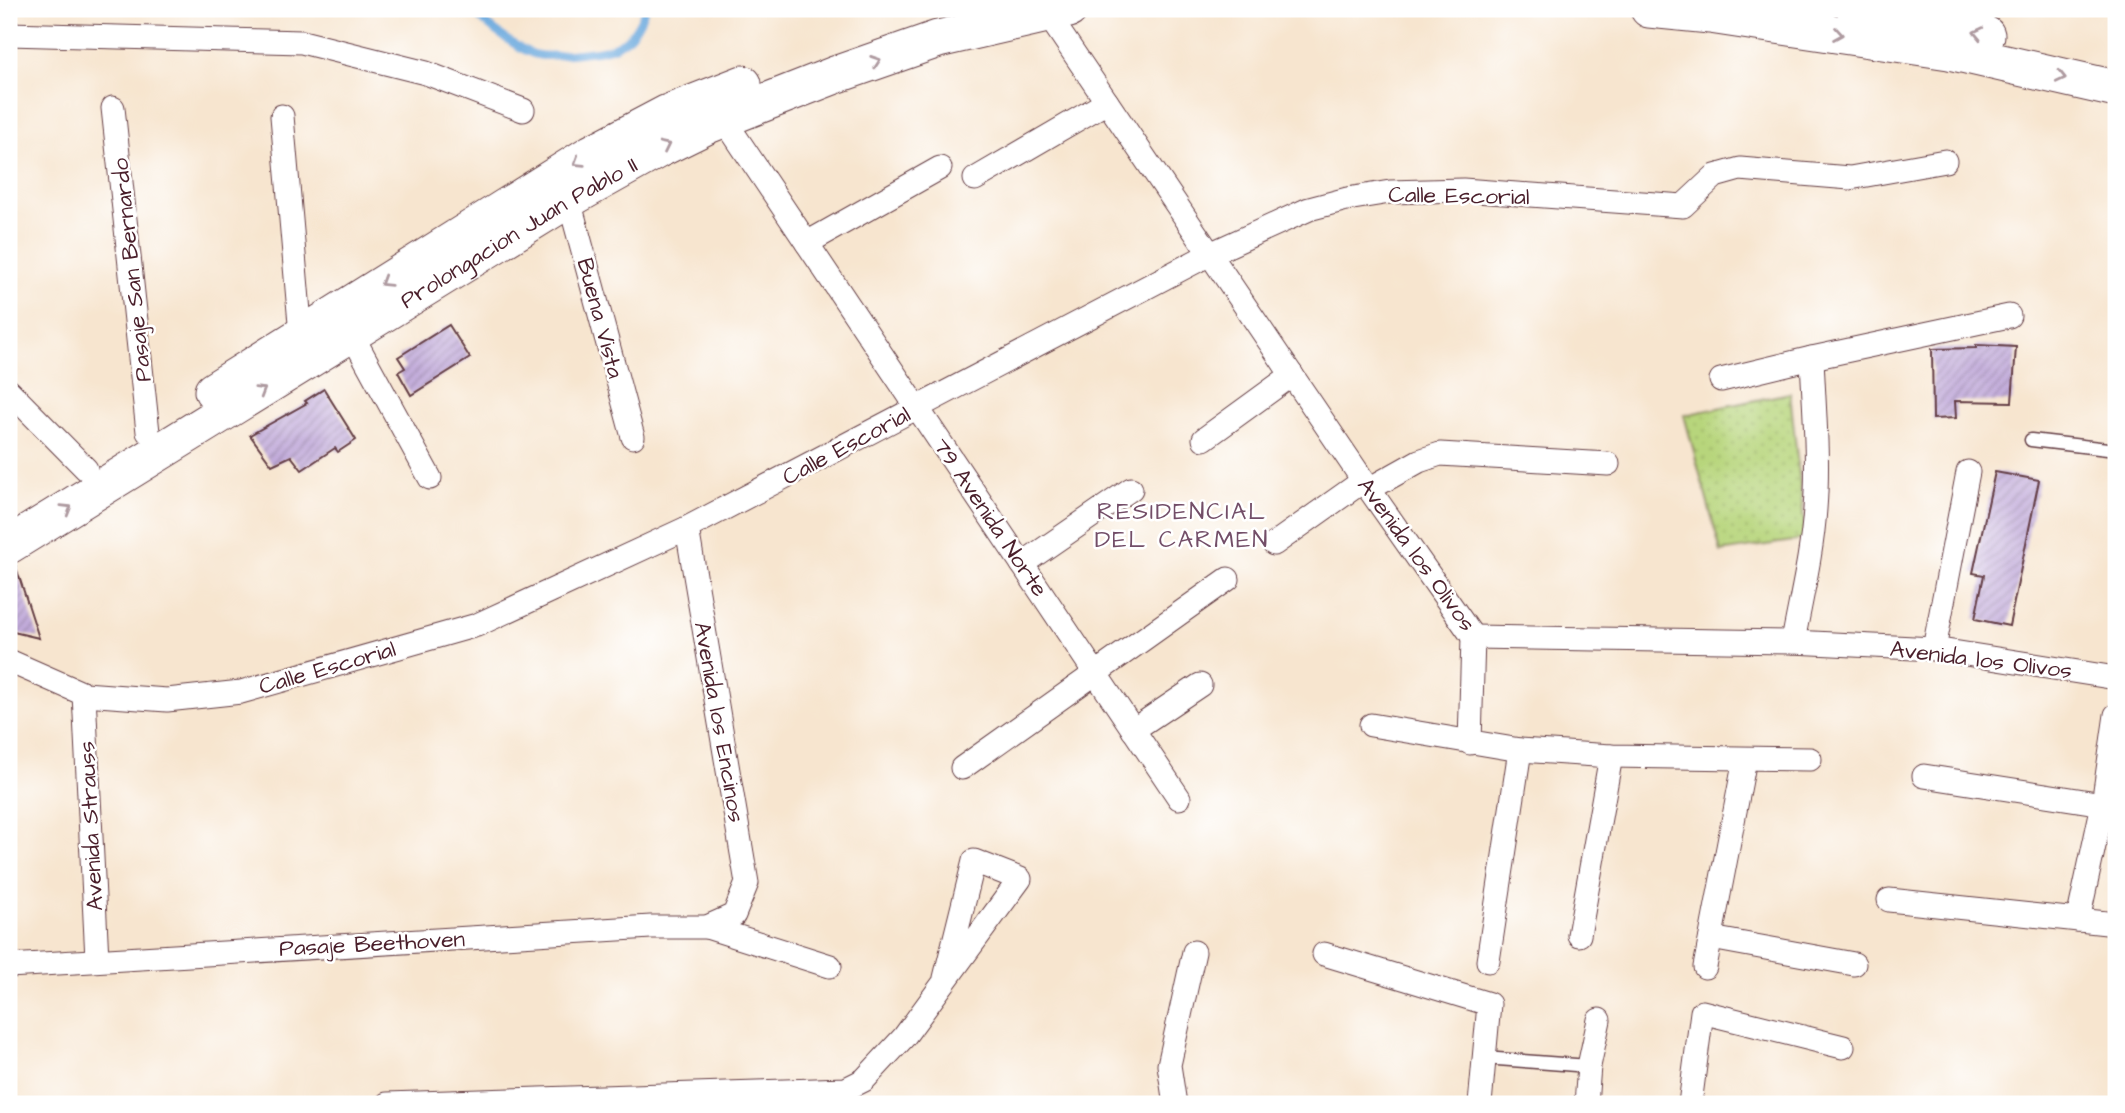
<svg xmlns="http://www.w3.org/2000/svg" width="2125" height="1113" font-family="'Architects Daughter',sans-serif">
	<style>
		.park { fill: url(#park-dots); stroke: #807a53; stroke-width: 2 }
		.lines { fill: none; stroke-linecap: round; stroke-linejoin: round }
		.stream { stroke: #6aa9dd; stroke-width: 8 }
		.building { fill: url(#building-hatch) }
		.service-casing { stroke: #643d44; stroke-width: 15 }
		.minor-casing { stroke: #643d44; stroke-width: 25 }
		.primary-casing { stroke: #643d44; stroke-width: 39 }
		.service { stroke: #fff; stroke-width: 12 }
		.minor { stroke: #fff; stroke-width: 23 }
		.primary { stroke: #fff; stroke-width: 37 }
		.oneway { stroke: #ae9aa0 }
		.labels { text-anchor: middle; stroke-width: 5; stroke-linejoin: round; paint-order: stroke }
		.street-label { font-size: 23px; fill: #4a1f2b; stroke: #fff }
		.neighbourhood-label { font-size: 24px; letter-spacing: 2px; fill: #734e68; stroke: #fff }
	</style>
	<defs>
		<pattern id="park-dots" width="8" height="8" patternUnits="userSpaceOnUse" patternTransform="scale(1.75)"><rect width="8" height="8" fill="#b7d57b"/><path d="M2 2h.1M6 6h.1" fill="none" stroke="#9fb66a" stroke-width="1.8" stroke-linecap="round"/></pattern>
		<pattern id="building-hatch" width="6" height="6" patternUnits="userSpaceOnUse" patternTransform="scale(1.75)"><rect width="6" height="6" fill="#bea6d8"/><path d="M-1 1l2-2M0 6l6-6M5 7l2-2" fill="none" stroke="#9c87af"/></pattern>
	</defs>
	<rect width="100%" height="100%" fill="#fff"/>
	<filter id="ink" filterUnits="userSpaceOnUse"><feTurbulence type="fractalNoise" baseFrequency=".0143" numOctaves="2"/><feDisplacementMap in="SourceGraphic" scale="14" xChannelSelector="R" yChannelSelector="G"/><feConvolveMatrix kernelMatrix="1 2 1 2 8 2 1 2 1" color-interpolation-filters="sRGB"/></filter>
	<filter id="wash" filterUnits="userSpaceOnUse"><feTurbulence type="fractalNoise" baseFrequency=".00686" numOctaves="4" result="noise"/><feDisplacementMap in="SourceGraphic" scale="28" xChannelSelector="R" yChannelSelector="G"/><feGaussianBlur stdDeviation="1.57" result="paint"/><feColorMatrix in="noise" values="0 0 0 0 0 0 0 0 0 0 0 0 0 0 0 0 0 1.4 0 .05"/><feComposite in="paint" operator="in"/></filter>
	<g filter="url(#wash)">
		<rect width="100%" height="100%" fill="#f7e5cf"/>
		<path class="park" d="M1790 393 1806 539 1721 552 1684 415Z"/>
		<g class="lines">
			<path class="stream" d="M470 9C484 23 513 46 531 53 542 58 557 55 569 54 608 50 630 51 645 9"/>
		</g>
		<g id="blocks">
			<g class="building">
				<path d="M449 325 470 358 411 395 398 372 405 368 398 357Z"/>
				<path d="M1976 345 2016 347 2012 402 1955 401 1956 418 1933 419 1932 349 1976 348Z"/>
				<path d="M324 389 356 440 338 452 335 448 302 470 291 456 272 465 250 435 307 403 305 401Z"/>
				<path d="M1995 472 2039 480 2009 626 1975 619 1984 575 1973 573Z"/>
				<path d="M15 564 39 638 9 631V566Z"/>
			</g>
		</g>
	</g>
	<g filter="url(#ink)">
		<use href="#blocks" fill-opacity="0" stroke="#643d44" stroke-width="2"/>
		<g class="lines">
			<defs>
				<g id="service">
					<path d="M2031 440 2116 450"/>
					<path d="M1484 1058 1589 1066"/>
				</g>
				<g id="minor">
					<path d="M1044 9 1369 489 1473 637"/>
					<path d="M9 34 302 42 426 73 523 110"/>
					<path d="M113 108 148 432"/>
					<path d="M717 109 1179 798"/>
					<path d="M282 116 301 335"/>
					<path d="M975 179 1107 102"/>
					<path d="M569 200 633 437"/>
					<path d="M807 243 940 168"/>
					<path d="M352 335 430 478"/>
					<path d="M1721 380 1812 358 2009 316"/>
					<path d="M9 391 86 469"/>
					<path d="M1204 439 1292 375"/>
					<path d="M1369 489 1419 461 1440 454 1608 464"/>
					<path d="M1274 544 1363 481"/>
					<path d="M1022 564 1131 489"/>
					<path d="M1473 637 1793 642 1934 649 2116 678"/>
					<path d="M1793 642C1801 598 1812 554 1815 509 1819 459 1814 408 1812 358"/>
					<path d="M1934 649 1968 472"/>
					<path d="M9 661 84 694 167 700 241 692 477 625 687 528 1210 254 1309 209 1347 199 1390 192 1463 190 1683 206 1715 176 1740 169 1850 178 1945 161"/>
					<path d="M84 694 97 959"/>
					<path d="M1371 725 1520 750 1611 756 1810 759"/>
					<path d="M1133 730 1200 685"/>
					<path d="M1470 743 1473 637"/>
					<path d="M962 768 1228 579"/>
					<path d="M1924 776 2116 806"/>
					<path d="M1889 900 2116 924"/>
					<path d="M2078 920 2103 804 2116 715"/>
					<path d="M707 927 830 966"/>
					<path d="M1579 935 1611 756"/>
					<path d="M1711 938 1854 964"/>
					<path d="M1324 954 1489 1004 1480 1104"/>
					<path d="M1488 961 1520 750"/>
					<path d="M9 966 651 927H707L734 915 747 883 687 528"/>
					<path d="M1705 967 1745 759"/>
					<path d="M387 1104 846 1089 864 1080 904 1037 1020 879 974 861 945 978"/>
					<path d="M1175 1104 1169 1065 1194 952"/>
					<path d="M1586 1104 1589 1066 1599 1020"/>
					<path d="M1690 1104 1702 1012 1843 1047"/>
				</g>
				<g id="primary">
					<path d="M1649 9 1710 15 1949 51 2116 89"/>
					<path d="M1855 9 1908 17 1986 35"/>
					<path d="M213 391 592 153 666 114 743 84"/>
					<path id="s1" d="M9 545 564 202 657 150 710 124 835 75 938 39 1069 9"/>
				</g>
			</defs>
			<use href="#service" class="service-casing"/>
			<use href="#minor" class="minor-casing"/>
			<use href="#primary" class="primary-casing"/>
			<use href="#service" class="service"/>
			<use href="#minor" class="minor"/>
			<use href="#primary" class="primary"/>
		</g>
		<defs><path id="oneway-chevron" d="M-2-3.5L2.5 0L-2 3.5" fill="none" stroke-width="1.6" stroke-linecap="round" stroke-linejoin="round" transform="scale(1.75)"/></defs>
		<g class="oneway">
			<use href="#oneway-chevron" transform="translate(1978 33) rotate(-167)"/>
			<use href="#oneway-chevron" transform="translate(1838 34) rotate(9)"/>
			<use href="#oneway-chevron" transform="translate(876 61) rotate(-19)"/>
			<use href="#oneway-chevron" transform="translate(2061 77) rotate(13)"/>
			<use href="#oneway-chevron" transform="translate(665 146) rotate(-26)"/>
			<use href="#oneway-chevron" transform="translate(578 162) rotate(148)"/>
			<use href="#oneway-chevron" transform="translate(385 282) rotate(148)"/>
			<use href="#oneway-chevron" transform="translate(261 391) rotate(-31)"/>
			<use href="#oneway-chevron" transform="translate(67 509) rotate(-31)"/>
		</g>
	</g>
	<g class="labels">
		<g class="street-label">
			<text transform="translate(1459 195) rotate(1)" y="8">Calle Escorial</text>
			<text dy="8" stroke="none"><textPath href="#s1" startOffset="598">Prolongacion Juan Pablo II</textPath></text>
			<text transform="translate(131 270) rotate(-96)" y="8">Pasaje San Bernardo</text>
			<text transform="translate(601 318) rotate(75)" y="8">Buena Vista</text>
			<text transform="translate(846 445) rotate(-28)" y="8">Calle Escorial</text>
			<text transform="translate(991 517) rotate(56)" y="8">79 Avenida Norte</text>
			<text transform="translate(1417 554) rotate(54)" y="8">Avenida los Olivos</text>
			<text transform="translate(1981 659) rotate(7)" y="8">Avenida los Olivos</text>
			<text transform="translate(327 667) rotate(-16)" y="8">Calle Escorial</text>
			<text transform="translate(720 722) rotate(80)" y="8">Avenida los Encinos</text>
			<text transform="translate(90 826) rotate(-93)" y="8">Avenida Strauss</text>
			<text transform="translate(372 943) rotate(-3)" y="8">Pasaje Beethoven</text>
		</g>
		<g class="neighbourhood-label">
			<text x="1182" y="519">RESIDENCIAL<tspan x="1182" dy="28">DEL CARMEN</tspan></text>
		</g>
	</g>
	<rect width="2125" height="1113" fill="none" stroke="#fff" stroke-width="35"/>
</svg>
